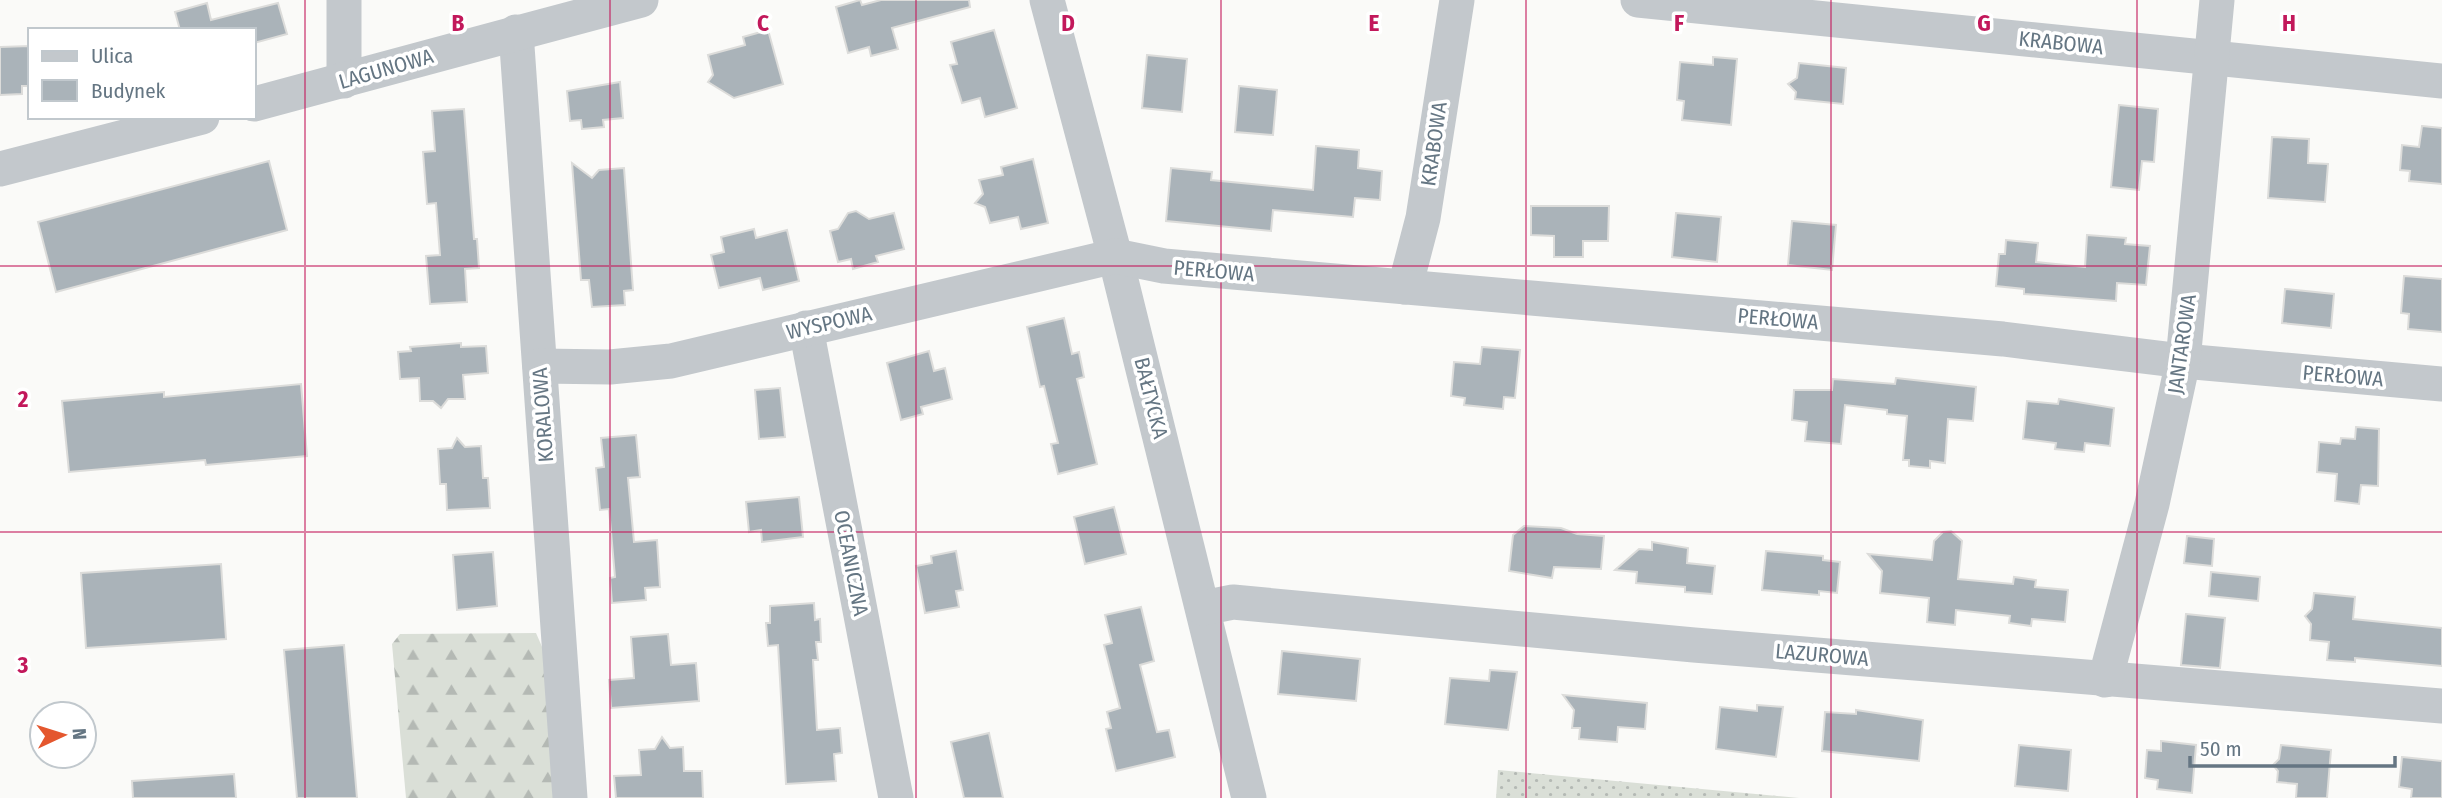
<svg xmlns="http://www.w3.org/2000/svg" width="2442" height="798" font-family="'Fira Sans Condensed',sans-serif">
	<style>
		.grass { fill: url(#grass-dots) }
		.forest { fill: url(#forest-firs) }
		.building { fill: #aab3b9; stroke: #dcdcda; stroke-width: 2 }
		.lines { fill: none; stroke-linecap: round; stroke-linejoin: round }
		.minor { stroke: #c3c8cc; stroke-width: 35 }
		.grid { fill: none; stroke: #c2185b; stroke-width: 2; stroke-opacity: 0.55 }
		.labels { text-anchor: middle; stroke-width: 7; stroke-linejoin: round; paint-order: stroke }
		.street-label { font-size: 21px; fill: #657683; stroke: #fff }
		.grid-label { font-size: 23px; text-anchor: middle; font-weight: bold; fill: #c2185b; stroke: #fff; stroke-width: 7; stroke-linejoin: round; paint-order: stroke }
	</style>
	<defs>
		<pattern id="grass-dots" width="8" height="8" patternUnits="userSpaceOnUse" patternTransform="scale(1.75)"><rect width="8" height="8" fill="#dadfd7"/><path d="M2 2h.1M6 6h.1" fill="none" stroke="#b4b9b4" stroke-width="1.8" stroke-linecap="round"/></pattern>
		<pattern id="forest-firs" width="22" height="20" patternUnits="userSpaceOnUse" patternTransform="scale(1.75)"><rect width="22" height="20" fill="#dadfd7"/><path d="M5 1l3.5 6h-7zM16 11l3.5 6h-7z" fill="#b4b9b4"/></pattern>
	</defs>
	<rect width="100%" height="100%" fill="#fafaf8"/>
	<path class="grass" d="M1498 770 1799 798H1496Z"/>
	<path class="forest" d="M536 633 546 656 553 798H406L392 644 400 634Z"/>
	<g class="building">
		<path d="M860 0 862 5 881 0H969L970 7 892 28 898 49 871 56 869 47 848 53 836 7Z"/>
		<path d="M207 3 211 20 278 3 287 34 254 43V30H180L175 12Z"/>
		<path d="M768 30 783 84 734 98 708 82 713 75 708 55 745 45 743 37Z"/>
		<path d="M994 30 1017 108 985 117 980 98 962 103 950 65 957 64 951 42Z"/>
		<path d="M30 46V86H22V94L0 95V47Z"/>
		<path d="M1147 55 1187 59 1182 112 1142 108Z"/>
		<path d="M1713 57 1737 59 1731 125 1682 120 1684 101 1677 100 1680 62 1713 65Z"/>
		<path d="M1799 63 1846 68 1843 104 1795 99 1796 92 1788 84 1797 78Z"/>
		<path d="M620 82 623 118 603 120 604 127 582 129 581 120 570 121 567 91Z"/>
		<path d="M1239 86 1277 90 1273 135 1235 132Z"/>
		<path d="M2119 105 2158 109 2154 162 2142 161 2139 190 2111 187Z"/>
		<path d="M464 109 474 239H477L479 268 465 269 467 302 430 304 426 256 440 255 436 203 427 204 423 152 435 151 432 111Z"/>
		<path d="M2422 126 2442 128V184L2409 181 2410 171 2400 170 2402 145 2419 147Z"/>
		<path d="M2272 137 2309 139 2308 163 2328 164 2325 202 2268 198Z"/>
		<path d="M1316 146 1359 150 1358 168 1382 171 1380 200 1355 198 1353 217 1273 210 1271 231 1166 221 1171 168 1212 172 1211 180 1313 190Z"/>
		<path d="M1033 159 1048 223 1021 229 1018 217 990 223 985 207 975 203 983 194 979 180 1003 175 1001 167Z"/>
		<path d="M269 161 287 230 56 292 38 222Z"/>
		<path d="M572 163 592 178 599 170 624 168 633 290 624 291 625 305 592 307 589 280H581Z"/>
		<path d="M1531 206H1609L1608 241H1583V257H1554V236L1531 235Z"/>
		<path d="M856 211 869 219 894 213 904 249 876 256 878 262 853 269 851 259 838 262 830 231 838 229 848 213Z"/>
		<path d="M1676 213 1721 217 1717 262 1672 257Z"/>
		<path d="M1792 221 1836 225 1832 270 1788 265Z"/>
		<path d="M754 229 756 238 787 230 799 281 763 290 760 278 719 288 711 255 724 252 721 237Z"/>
		<path d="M2087 235 2126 238 2125 244 2150 246 2146 285 2117 283 2116 301 2024 294V289L1996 286 1999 254H2005L2006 240 2038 243 2036 262 2085 267Z"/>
		<path d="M2404 276 2442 279V332L2408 329 2409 314 2401 313Z"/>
		<path d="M2285 289 2334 294 2331 328 2282 323Z"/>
		<path d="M1064 318 1072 354 1079 352 1084 377 1077 379 1097 464 1058 474 1051 444 1058 443 1044 386 1040 387 1027 327Z"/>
		<path d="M461 343V347L486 346 488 373 463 375 465 399H448L441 408 433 401H420L419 378 400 379 398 352 411 351 410 347Z"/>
		<path d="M1482 347 1520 350 1515 398 1504 397 1503 409 1464 405 1465 398 1451 396 1454 362 1480 364Z"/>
		<path d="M929 351 934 371 945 368 952 399 921 407 923 414 901 420 887 363Z"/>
		<path d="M1896 378 1976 387 1973 421 1948 419 1945 463 1930 461V468L1909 466V460H1903L1907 416 1887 414V410L1845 405 1841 444 1805 441 1807 422 1792 420 1794 390H1832L1833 379 1895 384Z"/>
		<path d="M301 384 307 456 206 465 205 460 69 472 62 401 164 392V397Z"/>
		<path d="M780 388 785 437 759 439 755 390Z"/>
		<path d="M2059 399 2114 408 2110 446 2085 443 2084 452 2055 449 2056 443 2023 439 2027 401 2058 404Z"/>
		<path d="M2356 427 2379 429 2378 486 2361 485 2359 504 2335 501 2337 474 2317 472 2319 442 2340 444 2341 438 2355 439Z"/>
		<path d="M636 435 640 477 628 478 634 542 657 540 660 587 645 588 646 600 612 603 610 578 615 577 609 509 600 510 596 468 604 467 601 438Z"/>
		<path d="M457 438 465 447 481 446 483 478H488L490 508 447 510 446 484H440L438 449 452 448Z"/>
		<path d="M799 497 803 537 762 542 761 530 749 532 746 502Z"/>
		<path d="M1114 507 1126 554 1085 564 1074 517Z"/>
		<path d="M1524 526 1561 528 1577 534 1604 536 1601 569 1554 567 1552 578 1509 571 1513 535Z"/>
		<path d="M1951 531 1962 541 1958 579 2013 584 2014 577 2036 580 2035 587 2068 590 2065 622 2032 619 2031 626 2009 623 2010 616 1956 610 1955 625 1927 622 1929 598 1880 593 1882 571 1868 554 1932 560 1934 541 1943 532Z"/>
		<path d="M2187 536 2214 539 2212 566 2184 563Z"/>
		<path d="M1652 542 1688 548 1687 563 1715 566 1712 594 1685 592V587L1636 583 1637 572 1615 570 1639 549 1652 550Z"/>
		<path d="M956 551 963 590 956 591 959 607 925 613 916 566 932 563 931 556Z"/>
		<path d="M1766 551 1823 556V560L1840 562 1837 593 1819 591V595L1762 590Z"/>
		<path d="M493 552 497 606 457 610 453 555Z"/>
		<path d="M221 564 226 639 86 648 81 573Z"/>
		<path d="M2211 572 2260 577 2258 601 2209 596Z"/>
		<path d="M2314 593 2355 597 2353 619 2442 628V666L2355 658V662L2327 660 2329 642 2310 640 2311 624 2305 616 2312 609Z"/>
		<path d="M814 603 815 620 820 619 821 642H816L818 660H813L817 730 840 728 842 753 834 754 836 781 786 784 778 645 768 646 766 623H770V606Z"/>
		<path d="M1141 607 1154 661 1140 665 1157 732 1169 730 1175 757 1116 771 1106 729 1111 728 1107 712 1120 708 1104 645 1112 643 1105 615Z"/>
		<path d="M2186 614 2225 618 2220 668 2181 665Z"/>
		<path d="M668 634 671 665 696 663 699 701 611 708 609 680 634 678 631 637Z"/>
		<path d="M344 645 357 798H297L284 650Z"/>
		<path d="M1282 651 1360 659 1356 701 1278 694Z"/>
		<path d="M1490 670 1517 672 1508 730 1445 724 1450 678 1489 681Z"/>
		<path d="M1563 695 1647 703 1645 729 1618 727 1617 742 1579 739 1580 728H1572L1574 710Z"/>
		<path d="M1757 705 1783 707 1776 757 1716 749 1720 707 1757 711Z"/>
		<path d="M1856 710 1923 720 1919 761 1822 751 1825 712 1856 714Z"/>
		<path d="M989 733 1003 798H964L951 742Z"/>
		<path d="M662 737 670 748 683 747 684 771H702L703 798H616L614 776 641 775 639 750 655 749Z"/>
		<path d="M2161 741 2196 745 2192 793 2157 789 2158 780 2145 778 2147 750 2161 751Z"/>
		<path d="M2019 745 2071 750 2068 791 2015 786Z"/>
		<path d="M2281 745 2331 750 2327 798H2296L2297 784 2277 782 2278 771 2273 765 2279 759Z"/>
		<path d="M2402 757 2442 761V798H2411L2412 789 2399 787Z"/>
		<path d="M234 774 236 798H133L132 781Z"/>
	</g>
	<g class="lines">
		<g class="minor">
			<path d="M344 0V81"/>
			<path d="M1047 0 1115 256 1249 798"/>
			<path d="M1638 0 2442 81"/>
			<path d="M516 32 570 798"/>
			<path d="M254 104 641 0"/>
			<path d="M0 169 202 117"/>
			<path d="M1405 287 1423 218 1457 0"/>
			<path d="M806 328 896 798"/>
			<path d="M540 366 610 367 671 361 1115 256 1164 266 2003 339 2183 361 2442 384"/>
			<path d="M1203 608 1233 602 1694 645 2442 706"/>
			<path d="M2105 680 2152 504 2183 361 2217 0"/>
		</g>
	</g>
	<path class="grid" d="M305 0V798M610 0V798M916 0V798M1221 0V798M1526 0V798M1831 0V798M2137 0V798M0 266H2442M0 532H2442"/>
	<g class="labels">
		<g class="street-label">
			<text transform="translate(2061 43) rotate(6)" y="7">KRABOWA</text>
			<text transform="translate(386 69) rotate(-16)" y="7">LAGUNOWA</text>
			<text transform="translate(1434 144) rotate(-82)" y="7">KRABOWA</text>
			<text transform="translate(1214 271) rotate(5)" y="7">PERŁOWA</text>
			<text transform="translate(1778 319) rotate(5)" y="7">PERŁOWA</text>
			<text transform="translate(829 323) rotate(-13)" y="7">WYSPOWA</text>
			<text transform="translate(2182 344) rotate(-82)" y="7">JANTAROWA</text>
			<text transform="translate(2343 376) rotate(5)" y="7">PERŁOWA</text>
			<text transform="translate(1151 398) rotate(76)" y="7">BAŁTYCKA</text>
			<text transform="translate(543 415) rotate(-94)" y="7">KORALOWA</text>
			<text transform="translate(851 563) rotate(79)" y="7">OCEANICZNA</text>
			<text transform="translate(1822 655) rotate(5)" y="7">LAZUROWA</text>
		</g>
	</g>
	<g class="grid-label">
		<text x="458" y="31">B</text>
		<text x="763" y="31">C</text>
		<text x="1068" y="31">D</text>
		<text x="1374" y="31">E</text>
		<text x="1679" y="31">F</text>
		<text x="1984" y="31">G</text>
		<text x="2289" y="31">H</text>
		<text x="23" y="407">2</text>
		<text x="23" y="673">3</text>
	</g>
	<rect x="28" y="28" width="228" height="91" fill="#ffffff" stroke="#c1c8cd" stroke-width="2"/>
	<rect x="42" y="51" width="35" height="10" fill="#c3c8cc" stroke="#c1c8cd" stroke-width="2"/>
	<text x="91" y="63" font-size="21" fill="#657683">Ulica</text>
	<rect x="42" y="80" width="35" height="21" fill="#aab3b9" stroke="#c1c8cd" stroke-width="2"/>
	<text x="91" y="98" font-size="21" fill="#657683">Budynek</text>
	<g transform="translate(63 735) rotate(86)"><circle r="33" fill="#ffffff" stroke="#c1c8cd" stroke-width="2"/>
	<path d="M0-5L12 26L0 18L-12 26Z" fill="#e4572e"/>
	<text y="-10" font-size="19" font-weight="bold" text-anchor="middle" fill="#657683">N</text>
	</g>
	<path d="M2190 756v10h205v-10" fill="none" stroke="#657683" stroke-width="3.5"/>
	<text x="2200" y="756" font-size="21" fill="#657683" stroke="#ffffff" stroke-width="5" paint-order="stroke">50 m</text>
</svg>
